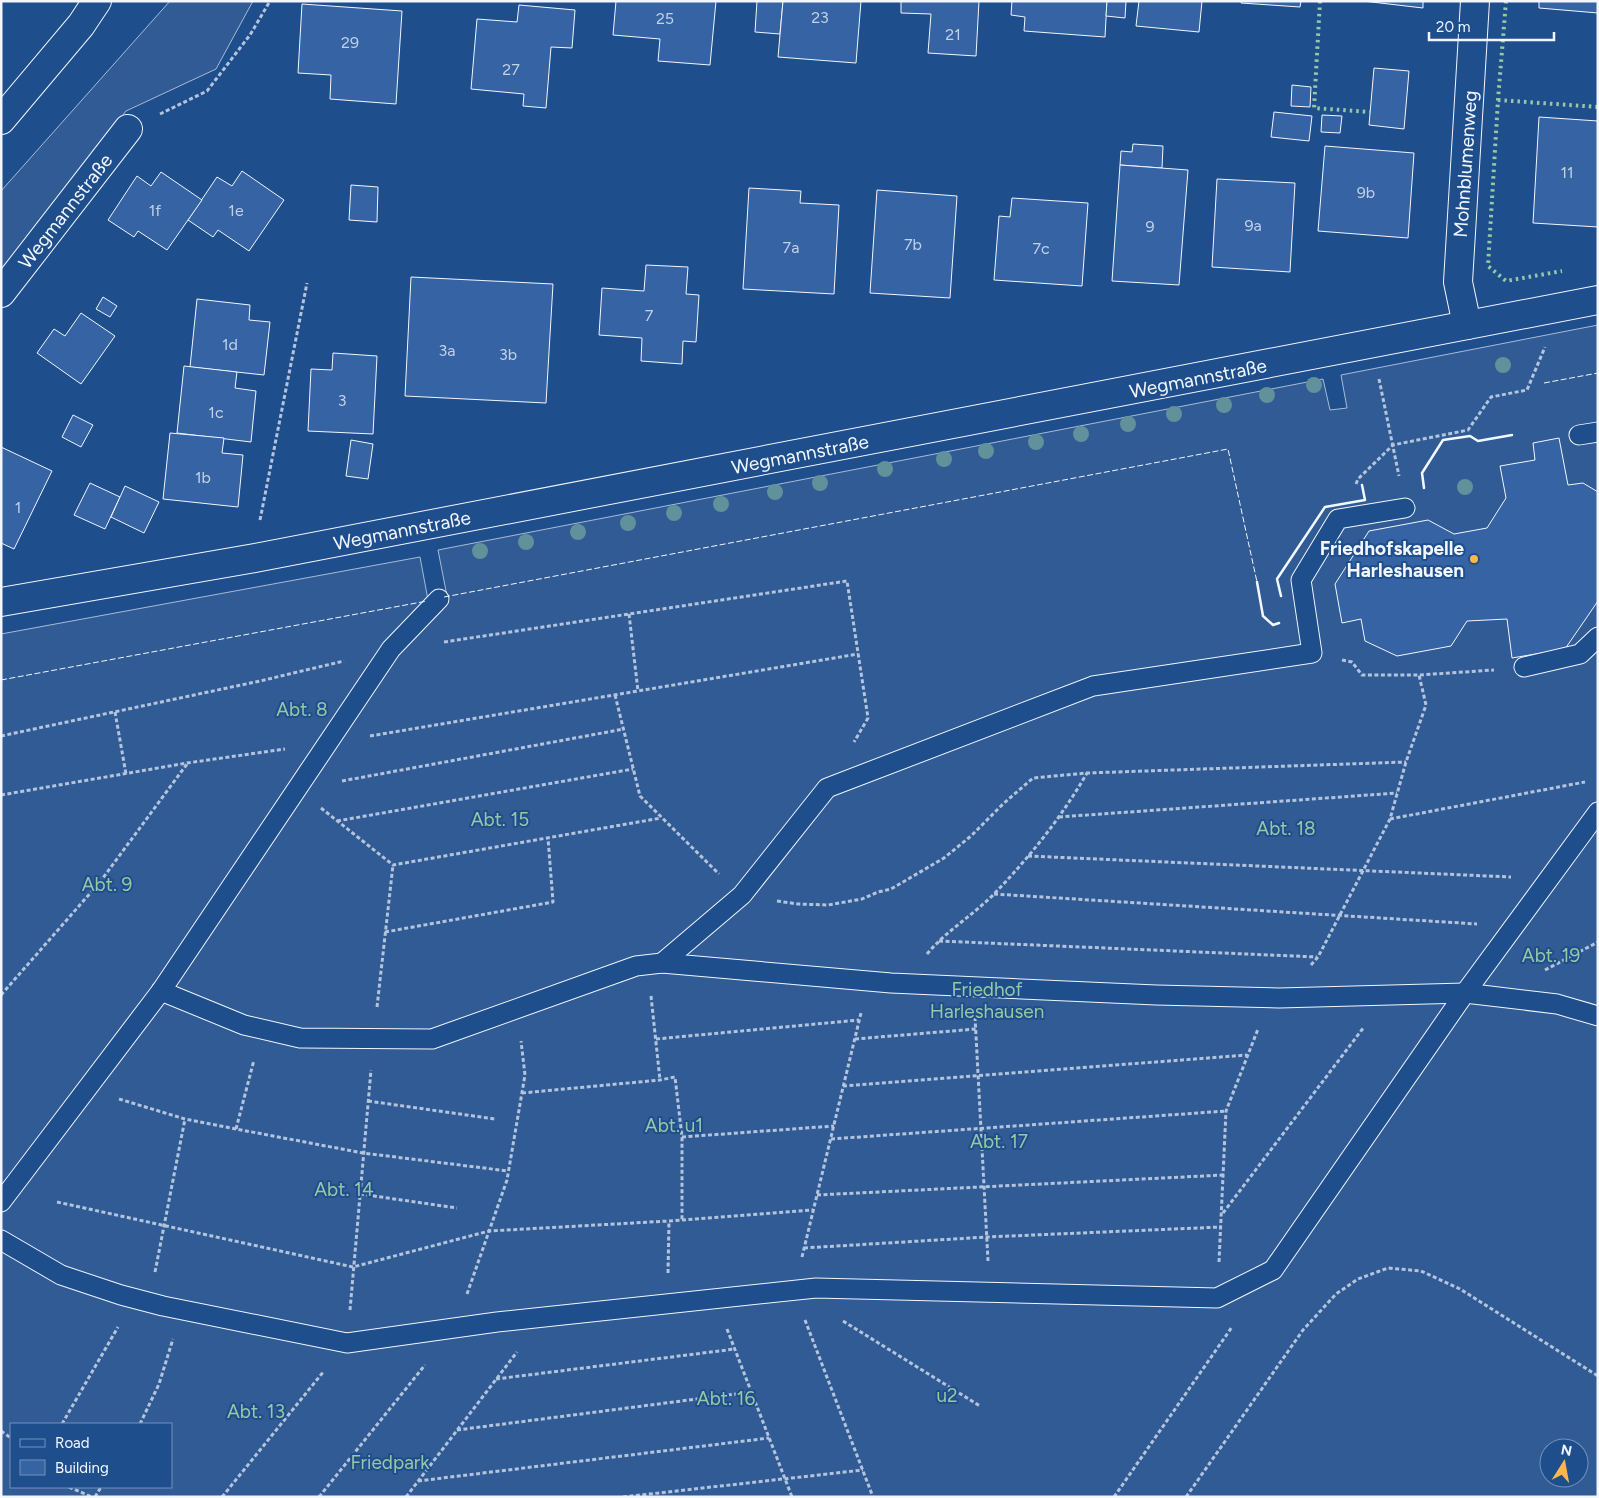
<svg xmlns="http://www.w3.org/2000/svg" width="1599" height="1498" font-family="Figtree,sans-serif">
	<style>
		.built { fill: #305b95; stroke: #a8bbd7; fill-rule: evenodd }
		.building { fill: #3563a3; stroke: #f2f6ff }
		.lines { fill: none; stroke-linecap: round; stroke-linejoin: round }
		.lane-casing { stroke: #f2f6ff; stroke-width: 21 }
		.street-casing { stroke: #f2f6ff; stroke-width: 30 }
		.secondary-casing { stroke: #f2f6ff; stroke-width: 30 }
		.path { stroke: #b3c4dc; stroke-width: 3; stroke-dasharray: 4 2.5; stroke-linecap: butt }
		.lane { stroke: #1f4e8c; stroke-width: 19 }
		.street { stroke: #1f4e8c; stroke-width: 28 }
		.secondary { stroke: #1f4e8c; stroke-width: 28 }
		.hedge { stroke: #97c8a6; stroke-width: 4; stroke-dasharray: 2.5 4; stroke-linecap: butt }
		.fence { stroke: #f2f6ff; stroke-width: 1; stroke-dasharray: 6 2.5; stroke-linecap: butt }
		.wall { stroke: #f2f6ff; stroke-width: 2.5 }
		.tree { fill: #61919a }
		.poi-dot { fill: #ffb74d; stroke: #1f4e8c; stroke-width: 2 }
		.labels { text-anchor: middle; stroke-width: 4; stroke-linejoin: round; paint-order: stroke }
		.number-label { font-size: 16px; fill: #c3d1e8 }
		.street-label { font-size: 19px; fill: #f2f6ff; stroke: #1f4e8c }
		.poi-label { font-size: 19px; font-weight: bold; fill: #f2f6ff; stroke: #1f4e8c; text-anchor: end }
		.park-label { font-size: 19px; fill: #97c8a6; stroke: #1f4e8c }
	</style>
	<rect width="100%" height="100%" fill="#1f4e8c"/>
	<g class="built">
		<path d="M170 1H253L216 69 126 111 1 274V191Z"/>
		<path d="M1598 325V1497H1V634L420 557 428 600 447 596 438 550 1323 379 1330 410 1347 408 1341 375ZM11 1424H171V1487H11ZM1549 1448H1579V1478H1549Z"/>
	</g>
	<g class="building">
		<path d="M616 1H716L710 65 658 61 660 39 613 35Z"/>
		<path d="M757 1H783L780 34 755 32Z"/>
		<path d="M783 1H861L856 63 778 57Z"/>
		<path d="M901 1H979L976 56 928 53 931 14 901 13Z"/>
		<path d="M1012 1H1107L1105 37 1024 31 1025 17 1011 15Z"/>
		<path d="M1107 1H1126L1125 18 1106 16Z"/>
		<path d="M1139 1H1202L1199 32 1136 26Z"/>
		<path d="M1241 1H1301L1300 7 1241 3Z"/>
		<path d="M1363 1H1423V8Z"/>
		<path d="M1539 1H1598V13L1539 8Z"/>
		<path d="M302 4 402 11 396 104 330 99 331 75 298 73Z"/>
		<path d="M519 5 575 10 572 48 551 47 546 108 523 106 524 94 471 89 477 19 517 22Z"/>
		<path d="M1374 68 1409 71 1404 129 1369 125Z"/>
		<path d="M1292 85 1311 87 1310 107 1291 106Z"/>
		<path d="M1274 112 1312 116 1309 141 1271 137Z"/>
		<path d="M1322 115 1342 116 1340 133 1321 132Z"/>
		<path d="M1539 117 1598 121V227L1533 223Z"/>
		<path d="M1133 144 1163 146 1162 168 1120 165 1121 151 1132 152Z"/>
		<path d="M1325 146 1414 153 1408 238 1318 231Z"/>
		<path d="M1120 165 1188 170 1179 285 1112 281Z"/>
		<path d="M242 171 284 200 249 251 218 230 213 237 188 220 217 177 232 186Z"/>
		<path d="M161 172 202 200 167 250 138 231 134 237 108 220 137 176 151 186Z"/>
		<path d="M1217 179 1295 183 1290 272 1212 267Z"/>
		<path d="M351 185 378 187 377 222 349 220Z"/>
		<path d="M749 188 801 191 800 203 839 205 834 294 743 289Z"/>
		<path d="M877 190 957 196 950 298 870 293Z"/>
		<path d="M1012 198 1088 203 1082 286 994 280 999 216 1010 217Z"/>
		<path d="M646 265 688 267 686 294 699 295 696 342 683 341 682 364 641 361 642 338 599 335 602 288 644 291Z"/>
		<path d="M411 277 553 284 546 403 405 396Z"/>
		<path d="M103 297 117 306 110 317 96 309Z"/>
		<path d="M197 299 250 305 249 320 270 322 264 375 190 367Z"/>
		<path d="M81 313 115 336 81 384 37 353 54 329 65 336Z"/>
		<path d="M333 353 377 356 373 434 308 431 311 369 332 370Z"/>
		<path d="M184 366 237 372 235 388 256 391 251 442 177 433Z"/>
		<path d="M73 415 93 425 81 447 62 437Z"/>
		<path d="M170 433 224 438 222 453 243 455 238 507 163 499Z"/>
		<path d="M1559 438 1568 485 1583 483 1598 492V601L1565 649 1512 658 1507 619 1467 621 1451 646 1397 656 1365 641 1361 619 1342 623 1335 584 1369 531 1428 520 1454 534 1487 528 1506 498 1500 466 1535 460 1533 443Z"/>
		<path d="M351 440 373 444 368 479 346 476Z"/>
		<path d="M1 447 52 471 14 549 1 543Z"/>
		<path d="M90 483 120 497 105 529 74 515Z"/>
		<path d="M125 486 159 502 144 533 111 517Z"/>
	</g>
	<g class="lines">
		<defs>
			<g id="lane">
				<path d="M1579 435 1598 432"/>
				<path d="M1524 667 1580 654 1598 637"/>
				<path d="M662 963 742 895 827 788 1093 686 1312 653 1301 580 1338 519 1405 508"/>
				<path d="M161 991 244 1025 300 1038 432 1039 636 966 662 963 891 983 1156 995 1279 998 1465 993 1557 1004 1598 1016"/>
				<path d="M1 1202 161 991 391 649 439 599"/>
				<path d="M1 1240 61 1275 121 1295 163 1306 347 1343 497 1322 816 1288 1217 1298 1273 1270 1465 993 1598 812"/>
			</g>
			<g id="street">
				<path d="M1 293 128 129"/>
				<path d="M1467 325 1458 282 1475 1"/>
				<path d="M1 602 255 558 1598 300"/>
			</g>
			<path id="secondary" d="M1 120 81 25 97 1"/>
		</defs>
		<use href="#lane" class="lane-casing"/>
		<use href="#street" class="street-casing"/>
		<use href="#secondary" class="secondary-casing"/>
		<g class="path">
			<path d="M160 114 207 91 250 35 270 1"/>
			<path d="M1379 379 1399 476"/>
			<path d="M1356 484 1358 479 1393 445 1468 430 1491 397 1527 390 1545 347"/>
			<path d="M260 520 307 283"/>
			<path d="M629 614 638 691"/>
			<path d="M444 642 847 581 868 718 854 742"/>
			<path d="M1342 660 1352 662 1362 675H1419L1494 670"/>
			<path d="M615 695 640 796 719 874"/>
			<path d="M115 712 126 774"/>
			<path d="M1 736 260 681 344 661"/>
			<path d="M370 736 858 654"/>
			<path d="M342 781 624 729"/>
			<path d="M1 795 187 763 285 749"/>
			<path d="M321 808 393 865 661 818"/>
			<path d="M1059 817 1397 793"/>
			<path d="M1390 819 1585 782"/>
			<path d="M337 821 633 769"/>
			<path d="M1028 856 1511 877"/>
			<path d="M994 894 1477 924"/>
			<path d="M777 901 798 904 828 905 862 899 878 892 891 889 944 858 971 836 1003 804 1033 778 1087 773 1406 762"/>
			<path d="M385 932 553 902 548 838"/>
			<path d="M939 941 1317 957"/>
			<path d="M927 954C946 931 972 916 993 895 1029 858 1061 818 1087 773"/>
			<path d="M1311 965 1318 957 1390 819 1406 762 1426 705 1419 675"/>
			<path d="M1545 970 1598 942"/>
			<path d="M1 995 100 882 187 764"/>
			<path d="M651 996 660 1080"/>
			<path d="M377 1007 393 865"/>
			<path d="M975 1017 988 1261"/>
			<path d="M656 1039 859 1020"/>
			<path d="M855 1039 976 1029"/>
			<path d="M843 1086 1247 1055"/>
			<path d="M522 1093 660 1080 675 1077 682 1137V1220"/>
			<path d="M119 1099 185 1119 236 1129 363 1153 508 1171"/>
			<path d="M368 1101 495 1119"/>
			<path d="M236 1129 254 1060"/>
			<path d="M682 1137 834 1126"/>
			<path d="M831 1139 1226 1111"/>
			<path d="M360 1194 457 1208"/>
			<path d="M817 1195 1224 1175"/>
			<path d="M57 1202 353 1267 489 1231 669 1221 813 1210"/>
			<path d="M1223 1213 1364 1027"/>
			<path d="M804 1248 987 1237 1221 1227"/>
			<path d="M802 1257 861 1013"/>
			<path d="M1219 1262 1226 1111 1258 1029"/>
			<path d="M155 1272 185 1119"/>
			<path d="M668 1273 669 1221"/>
			<path d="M467 1294 507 1180 525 1075 521 1041"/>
			<path d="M350 1310 371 1070"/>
			<path d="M805 1320 873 1497"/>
			<path d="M843 1321 980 1406"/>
			<path d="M727 1329 792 1497"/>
			<path d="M496 1379 735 1349"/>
			<path d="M62 1424 118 1327"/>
			<path d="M140 1424 159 1384 173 1339"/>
			<path d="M457 1430 751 1392"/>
			<path d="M1 1431 11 1438"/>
			<path d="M418 1481 769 1438"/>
			<path d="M69 1487 92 1497"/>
			<path d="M95 1497 101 1487"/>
			<path d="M222 1497 324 1371"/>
			<path d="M319 1497 425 1365"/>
			<path d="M406 1497 517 1352"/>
			<path d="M623 1497 863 1470"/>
			<path d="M1114 1497 1232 1327"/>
			<path d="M1186 1497 1303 1330 1336 1294 1358 1279 1388 1268 1421 1271 1460 1289 1598 1376"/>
		</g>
		<use href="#lane" class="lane"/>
		<use href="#street" class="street"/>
		<use href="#secondary" class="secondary"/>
		<g class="hedge">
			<path d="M1320 1 1314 108 1370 112"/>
			<path d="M1506 1 1498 100 1488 266 1506 281 1562 271"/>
			<path d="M1498 100 1598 107"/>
		</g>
		<g class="fence">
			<path d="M1544 383 1598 373"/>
			<path d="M444 597 1228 449 1257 582"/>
			<path d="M1 680 427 601"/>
		</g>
		<g class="wall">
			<path d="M1424 488 1422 473 1443 440 1470 436 1478 441 1512 435"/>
			<path d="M1257 582 1263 616 1273 625 1279 623"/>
			<path d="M1281 596 1277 579 1325 507 1365 500 1362 485"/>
		</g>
	</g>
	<g class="tree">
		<circle cx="1503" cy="365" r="8"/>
		<circle cx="1314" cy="385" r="8"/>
		<circle cx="1267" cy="395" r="8"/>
		<circle cx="1224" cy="405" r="8"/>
		<circle cx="1174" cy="414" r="8"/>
		<circle cx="1128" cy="424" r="8"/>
		<circle cx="1081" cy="434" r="8"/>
		<circle cx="1036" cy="442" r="8"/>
		<circle cx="986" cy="451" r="8"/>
		<circle cx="944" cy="459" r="8"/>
		<circle cx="885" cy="469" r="8"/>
		<circle cx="820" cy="483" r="8"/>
		<circle cx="1465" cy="487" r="8"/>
		<circle cx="775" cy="492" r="8"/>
		<circle cx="721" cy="504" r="8"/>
		<circle cx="674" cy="513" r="8"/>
		<circle cx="628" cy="523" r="8"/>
		<circle cx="578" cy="532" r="8"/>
		<circle cx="526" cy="542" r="8"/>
		<circle cx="480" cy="551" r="8"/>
	</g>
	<circle class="poi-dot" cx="1474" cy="559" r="5"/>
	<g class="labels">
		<g class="number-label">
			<text x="820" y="23">23</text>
			<text x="665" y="24">25</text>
			<text x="953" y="40">21</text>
			<text x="350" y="48">29</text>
			<text x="511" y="75">27</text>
			<text x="1567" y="178">11</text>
			<text x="1366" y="198">9b</text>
			<text x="155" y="216">1f</text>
			<text x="236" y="216">1e</text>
			<text x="1253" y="231">9a</text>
			<text x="1150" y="232">9</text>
			<text x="913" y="250">7b</text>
			<text x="791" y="253">7a</text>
			<text x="1041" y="254">7c</text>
			<text x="649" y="321">7</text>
			<text x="230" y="350">1d</text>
			<text x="447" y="356">3a</text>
			<text x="508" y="360">3b</text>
			<text x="342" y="406">3</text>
			<text x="216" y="418">1c</text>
			<text x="203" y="483">1b</text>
			<text x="18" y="513">1</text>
		</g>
		<g class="street-label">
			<text transform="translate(1465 164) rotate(-86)" y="7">Mohnblumenweg</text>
			<text transform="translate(65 211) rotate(-52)" y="7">Wegmannstraße</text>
			<text transform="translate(1198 378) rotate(-11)" y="7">Wegmannstraße</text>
			<text transform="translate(800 454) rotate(-11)" y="7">Wegmannstraße</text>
			<text transform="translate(402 530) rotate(-11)" y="7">Wegmannstraße</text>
		</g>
		<g class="poi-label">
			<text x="1464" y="555">Friedhofskapelle<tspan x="1464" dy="22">Harleshausen</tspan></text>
		</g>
		<g class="park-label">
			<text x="302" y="716">Abt. 8</text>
			<text x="500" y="826">Abt. 15</text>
			<text x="1286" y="835">Abt. 18</text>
			<text x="107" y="891">Abt. 9</text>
			<text x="1551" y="962">Abt. 19</text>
			<text x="987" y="996">Friedhof<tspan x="987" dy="22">Harleshausen</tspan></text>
			<text x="674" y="1132">Abt. u1</text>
			<text x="999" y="1148">Abt. 17</text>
			<text x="344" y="1196">Abt. 14</text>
			<text x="947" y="1402">u2</text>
			<text x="726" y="1405">Abt. 16</text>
			<text x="256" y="1418">Abt. 13</text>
			<text x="390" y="1469">Friedpark</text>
		</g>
	</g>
	<rect width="1599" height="1498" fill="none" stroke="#f2f6ff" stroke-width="5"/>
	<rect x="10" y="1423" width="162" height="65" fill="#1f4e8c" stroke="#7391ba"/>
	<rect x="20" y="1439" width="25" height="8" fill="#1f4e8c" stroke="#7391ba"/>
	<text x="55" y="1448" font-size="15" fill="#f2f6ff">Road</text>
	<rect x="20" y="1460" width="25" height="15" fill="#3563a3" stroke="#7391ba"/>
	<text x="55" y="1473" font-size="15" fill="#f2f6ff">Building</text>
	<g transform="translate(1564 1463) rotate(11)"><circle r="24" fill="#1f4e8c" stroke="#7391ba"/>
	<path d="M0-4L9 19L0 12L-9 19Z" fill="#ffb74d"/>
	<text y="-8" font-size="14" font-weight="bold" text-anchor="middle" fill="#f2f6ff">N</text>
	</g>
	<path d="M1429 32v8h125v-8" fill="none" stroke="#f2f6ff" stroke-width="2.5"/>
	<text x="1436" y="32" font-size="15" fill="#f2f6ff" stroke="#1f4e8c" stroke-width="4" paint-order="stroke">20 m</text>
</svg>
